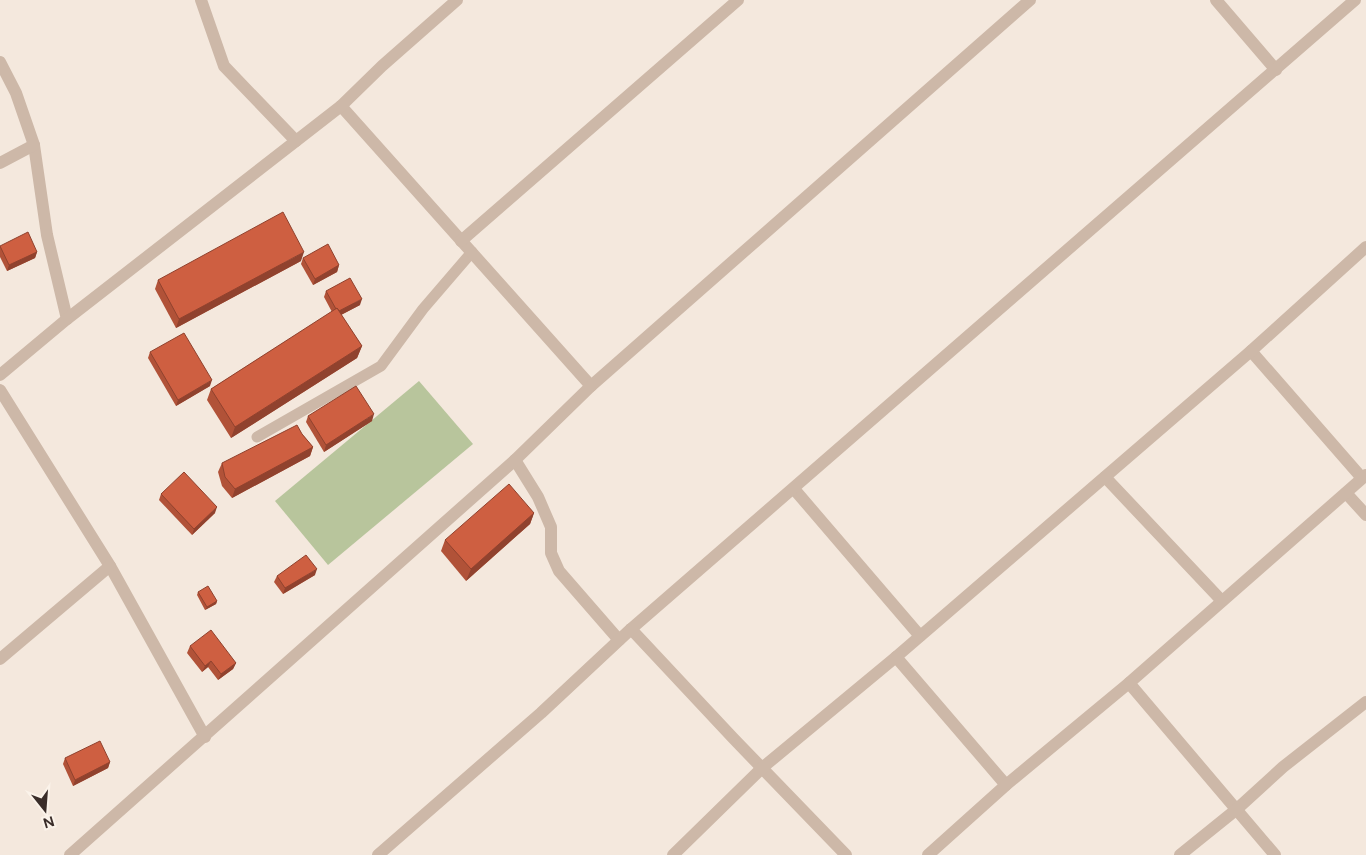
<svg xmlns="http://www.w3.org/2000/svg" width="1366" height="855" font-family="Figtree,sans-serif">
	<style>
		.green { fill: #b8c59c }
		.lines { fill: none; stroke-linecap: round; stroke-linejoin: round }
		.lane { stroke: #cdb8a8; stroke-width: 11 }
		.street { stroke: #cdb8a8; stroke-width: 12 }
		.wall { fill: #b15238 }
		.shaded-wall { fill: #90422e }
		.building { fill: #ce5f41; stroke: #90422e }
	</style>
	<rect width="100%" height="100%" fill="#f4e8dd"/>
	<path class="green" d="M419 381 473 444 328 565 275 501Z"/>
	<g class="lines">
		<path class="lane" d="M257 437 381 366 423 309 472 252"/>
		<g class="street">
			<path d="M201 0 224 66 296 141"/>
			<path d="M1216 0 1276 70"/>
			<path d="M0 62 16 93 34 145 47 235 67 319"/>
			<path d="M341 106 591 386"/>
			<path d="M0 163 34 145"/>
			<path d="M461 241 738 0"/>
			<path d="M1251 351 1362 478"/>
			<path d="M0 375 67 319 341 106 382 66 457 0"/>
			<path d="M0 390 110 566 205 737"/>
			<path d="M515 460 538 497 551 527V553L559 571 619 640"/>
			<path d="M1105 477 1222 601"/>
			<path d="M794 489 920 636"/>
			<path d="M1346 493 1366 515"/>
			<path d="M631 629 733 738 846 855"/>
			<path d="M896 657 1006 785"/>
			<path d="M0 659 110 566"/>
			<path d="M1129 683 1275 855"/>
			<path d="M70 855 515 460 591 386 1030 0"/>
			<path d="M378 855 541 713 631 629 1355 0"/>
			<path d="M673 855 762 768 896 657 1251 351 1366 247"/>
			<path d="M928 855 1006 785 1129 683 1366 475"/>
			<path d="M1180 855 1237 809 1283 767 1366 702"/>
		</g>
	</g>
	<g class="wall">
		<path d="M0 246 37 252 35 258 7 271 0 257Z"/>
		<path d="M303 258 339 265 337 272 313 285 301 264Z"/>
		<path d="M301 261 176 328 155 289 158 280Z"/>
		<path d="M326 291 360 305 341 315 362 346 357 358 231 438 207 400 211 389 332 312 324 297Z"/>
		<path d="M150 352 210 386 176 406 148 358Z"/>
		<path d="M308 416 372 421 324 452 306 422Z"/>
		<path d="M302 434 313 447 310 456 232 498 222 486 218 472 222 463Z"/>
		<path d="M161 494 215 513 192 535 159 500Z"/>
		<path d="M534 513 530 524 466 581 441 551 445 540Z"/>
		<path d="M315 575 283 594 274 582 277 576Z"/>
		<path d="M198 592 217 601 216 604 205 610 197 595Z"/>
		<path d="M190 646 236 663 233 669 218 680 208 667 202 672 187 653Z"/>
		<path d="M65 758 110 762 108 768 73 786 63 764Z"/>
	</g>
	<g class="shaded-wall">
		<path d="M37 252 35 258 7 271 9 265Z"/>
		<path d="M304 252 301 261 176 328 179 319Z"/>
		<path d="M339 265 337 272 313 285 315 279Z"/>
		<path d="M362 299 360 305 335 318 337 312Z"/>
		<path d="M362 346 357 358 231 438 235 427Z"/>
		<path d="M212 380 210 386 176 406 178 400Z"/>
		<path d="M374 414 372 421 324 452 326 445Z"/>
		<path d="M313 447 310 456 232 498 235 489Z"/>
		<path d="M217 507 215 513 192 535 194 529Z"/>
		<path d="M534 513 530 524 466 581 471 569Z"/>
		<path d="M317 569 315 575 283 594 285 588Z"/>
		<path d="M217 601 216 604 205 610 207 607Z"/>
		<path d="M211 661 208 667 202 672 205 666Z"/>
		<path d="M236 663 233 669 218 680 221 674Z"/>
		<path d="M110 762 108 768 73 786 75 780Z"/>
	</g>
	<g class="building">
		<path d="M283 212 304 252 179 319 158 280Z"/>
		<path d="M28 232 37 252 9 265 0 246Z"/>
		<path d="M328 244 339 265 315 279 303 258Z"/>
		<path d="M350 278 362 299 339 311 337 308 336 309 326 291Z"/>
		<path d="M337 308 362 346 235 427 211 389Z"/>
		<path d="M184 333 212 380 178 400 150 352Z"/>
		<path d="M356 386 374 414 326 445 308 416Z"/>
		<path d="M297 425 302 434 313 447 235 489 225 477 222 463Z"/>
		<path d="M184 472 217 507 194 529 161 494Z"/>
		<path d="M509 484 534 513 471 569 445 540Z"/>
		<path d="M306 555 317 569 285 588 277 576Z"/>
		<path d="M208 586 217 601 207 607 198 592Z"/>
		<path d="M211 630 236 663 221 674 211 661 205 666 190 646Z"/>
		<path d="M100 741 110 762 75 780 65 758Z"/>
	</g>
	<g transform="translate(45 810) rotate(163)" stroke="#fbf3ea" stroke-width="4" paint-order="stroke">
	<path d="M0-4L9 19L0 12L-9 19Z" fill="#3a2d29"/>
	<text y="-8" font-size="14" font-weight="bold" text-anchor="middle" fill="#3a2d29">N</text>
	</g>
</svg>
